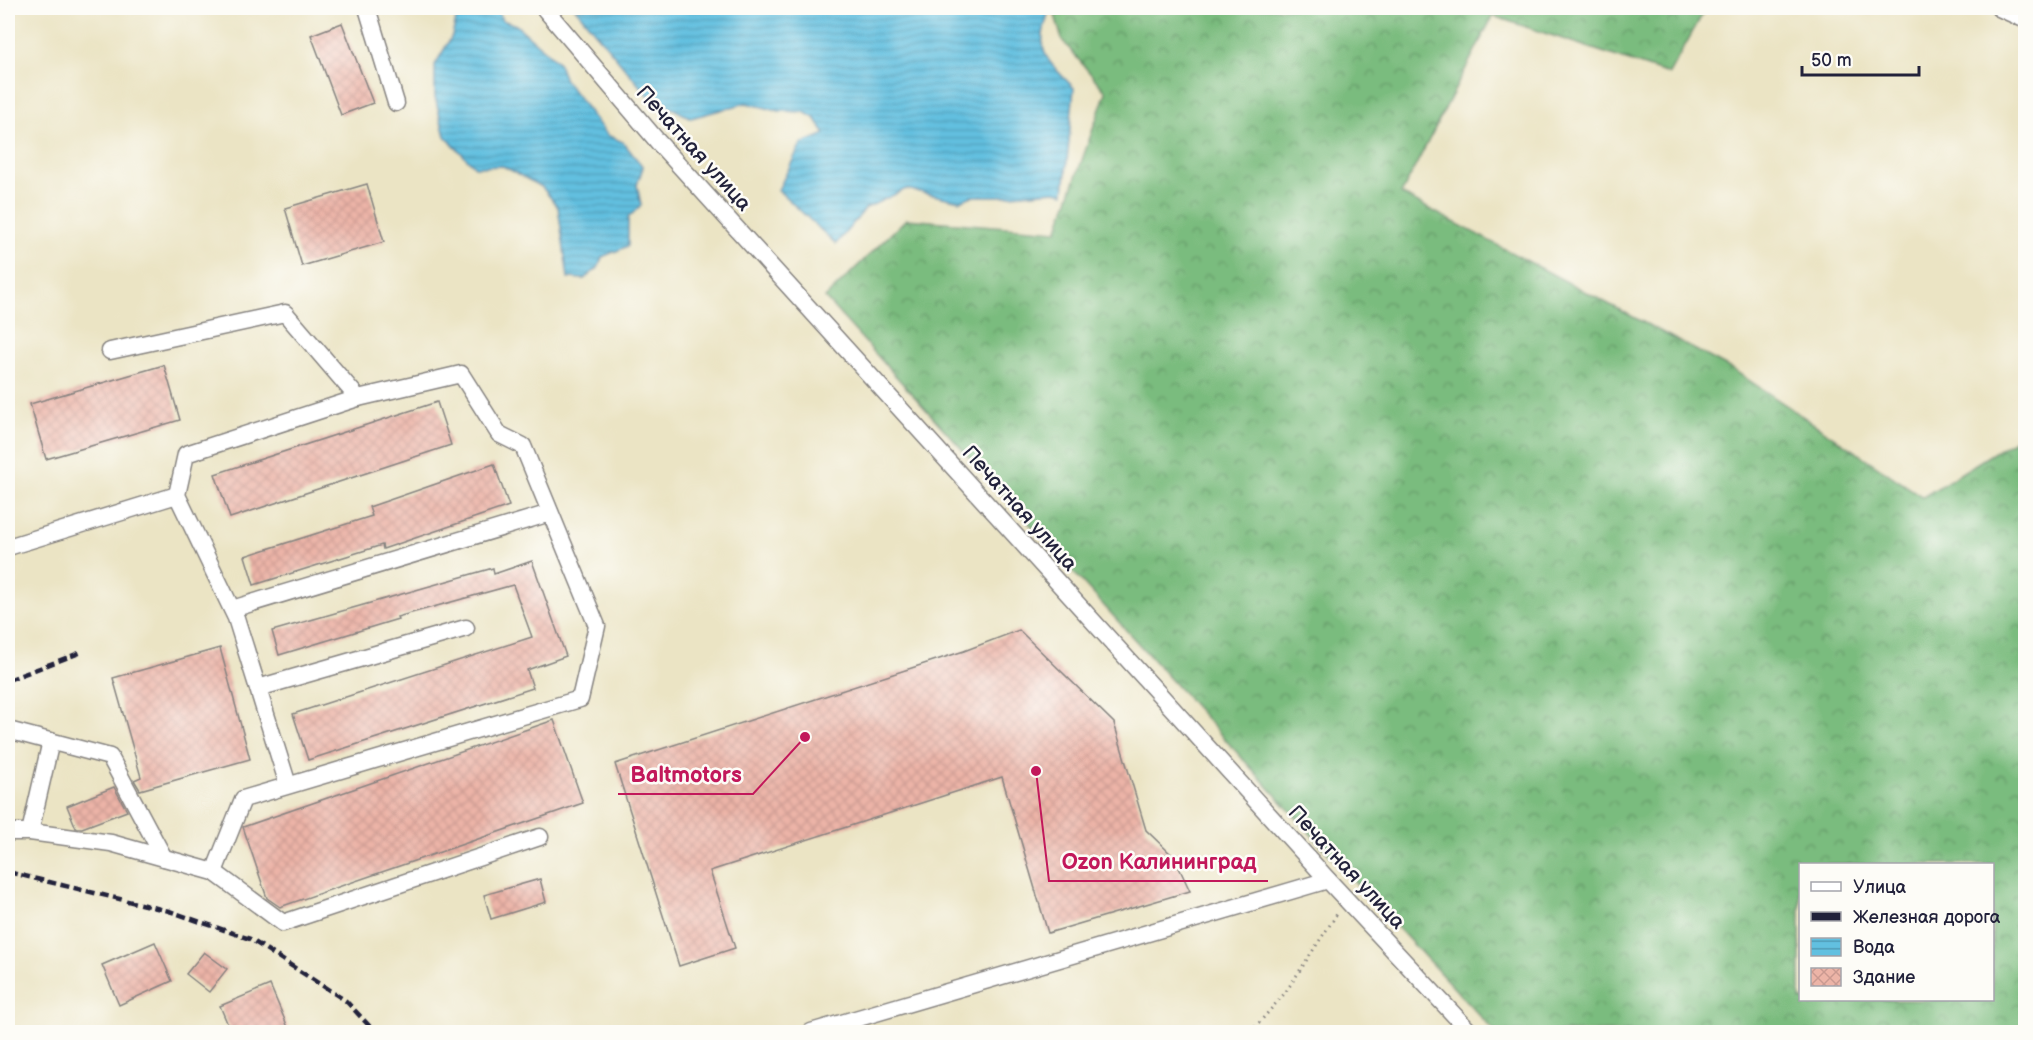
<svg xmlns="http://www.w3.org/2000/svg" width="2033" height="1040" font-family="'Balsamiq Sans',sans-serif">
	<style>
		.forest { fill: url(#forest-crowns); stroke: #4e6f5c; stroke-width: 1.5; fill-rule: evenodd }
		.water { fill: url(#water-rules); stroke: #42718e; stroke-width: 1.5 }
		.building { fill: url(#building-cross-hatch) }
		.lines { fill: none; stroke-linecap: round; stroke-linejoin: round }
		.minor-casing { stroke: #868380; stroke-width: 19 }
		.path { stroke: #868380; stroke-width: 3; stroke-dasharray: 1.5 4.5; stroke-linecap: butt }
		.minor { stroke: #fff; stroke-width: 16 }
		.rail { stroke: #22223b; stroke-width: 4.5; stroke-dasharray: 9 4.5; stroke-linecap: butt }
		.labels { text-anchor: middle; stroke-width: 5; stroke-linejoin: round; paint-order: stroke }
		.street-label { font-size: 21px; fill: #22223b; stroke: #fdfcf7 }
		.leader { fill: none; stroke: #c2185b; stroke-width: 2 }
		.callout-dot { fill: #c2185b; stroke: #fdfcf7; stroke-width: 2 }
		.callout-label { font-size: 22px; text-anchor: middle; font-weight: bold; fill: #c2185b; stroke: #fdfcf7; stroke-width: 5; stroke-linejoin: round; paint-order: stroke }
	</style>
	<defs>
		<pattern id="forest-crowns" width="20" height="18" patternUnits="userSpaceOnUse" patternTransform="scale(1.5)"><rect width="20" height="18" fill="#7abc7e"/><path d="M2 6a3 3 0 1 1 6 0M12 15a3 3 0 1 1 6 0" fill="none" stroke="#649868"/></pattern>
		<pattern id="water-rules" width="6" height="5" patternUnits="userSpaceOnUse" patternTransform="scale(1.5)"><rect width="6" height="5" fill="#62c0e0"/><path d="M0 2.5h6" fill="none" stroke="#509cb7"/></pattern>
		<pattern id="building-cross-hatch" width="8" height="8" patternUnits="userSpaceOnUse" patternTransform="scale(1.5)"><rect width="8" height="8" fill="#ecb4a7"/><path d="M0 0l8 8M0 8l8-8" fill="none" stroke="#ca9a91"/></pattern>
	</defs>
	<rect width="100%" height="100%" fill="#fdfcf7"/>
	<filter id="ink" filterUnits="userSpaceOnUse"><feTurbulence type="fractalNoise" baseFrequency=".0167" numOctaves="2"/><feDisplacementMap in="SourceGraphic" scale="12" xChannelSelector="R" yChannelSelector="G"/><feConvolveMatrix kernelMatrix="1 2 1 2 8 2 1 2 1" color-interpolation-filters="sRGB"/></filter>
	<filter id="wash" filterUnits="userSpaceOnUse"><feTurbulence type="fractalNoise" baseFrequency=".008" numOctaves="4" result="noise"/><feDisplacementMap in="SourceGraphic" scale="24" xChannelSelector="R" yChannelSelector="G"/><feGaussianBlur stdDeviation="1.35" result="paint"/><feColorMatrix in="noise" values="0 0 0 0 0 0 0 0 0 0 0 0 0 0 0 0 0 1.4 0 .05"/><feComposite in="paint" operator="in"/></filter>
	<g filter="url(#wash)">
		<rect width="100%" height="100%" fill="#ebe4c4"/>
		<path class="forest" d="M1053 8H1706L1669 74 1493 16 1401 194 1735 371 1923 497 2025 433V1032H1495L1329 854 825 298 906 219 1057 231 1106 92 1062 40ZM1800 864H1992V1000H1800Z"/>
		<g class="water">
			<path d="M466 8H497L502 20 516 25 558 62 565 80 607 135 623 142 643 167 637 185 641 205 628 218V246L602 257 598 268 584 279 568 278 558 207 542 187 503 166 475 167 445 136 435 97V65L452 36 456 20Z"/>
			<path d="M575 8H1050C1035 52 1043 56 1074 88L1064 193 1055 191 1000 196H972L960 201 906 189 866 208 836 244 778 190 801 144 825 134 816 119 804 112 779 111 746 103 691 118 648 96Z"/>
		</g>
		<g id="blocks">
			<g class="building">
				<path d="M342 23 373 103 341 115 311 35Z"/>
				<path d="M367 184 384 242 302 266 285 208Z"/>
				<path d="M164 365 180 420 46 459 30 404Z"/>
				<path d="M437 402 451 445 230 518 215 474Z"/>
				<path d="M494 464 509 506 383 549 382 545 254 585 245 556 372 516 369 507Z"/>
				<path d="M532 561 566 656 527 670 533 688 308 760 293 714 532 637 513 585 397 617 398 619 279 655 272 631 493 568 494 574Z"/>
				<path d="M1019 630 1114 723 1146 830 1174 857 1190 891 1048 933 1002 777 710 871 735 948 679 966 615 764 964 651Z"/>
				<path d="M220 648 250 759 140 790 134 780 141 777 113 678Z"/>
				<path d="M554 720 583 803 280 907 267 898 243 827Z"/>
				<path d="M114 787 127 811 82 828H76L67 806Z"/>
				<path d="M540 879 546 902 491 919 484 895Z"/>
				<path d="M155 942 172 981 119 1005 102 965Z"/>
				<path d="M204 952 227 969 209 992 186 974Z"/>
				<path d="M270 985 290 1032H231L220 1006Z"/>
			</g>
		</g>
	</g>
	<g filter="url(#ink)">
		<use href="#blocks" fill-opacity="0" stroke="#868380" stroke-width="1.5"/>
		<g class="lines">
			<defs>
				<g id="minor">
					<path d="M367 8 396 103"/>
					<path d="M544 8 659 143 1328 880 1470 1032"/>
					<path d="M1999 8 2026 20"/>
					<path d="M110 351 285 313 358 398 186 454 177 495 236 618 288 785"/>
					<path d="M8 547 177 495"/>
					<path d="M232 609 550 513"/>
					<path d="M258 688 466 628"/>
					<path d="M8 730 110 757 164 858"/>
					<path d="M8 832H30L111 843 214 872 283 923 540 837"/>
					<path d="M30 832 51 741"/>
					<path d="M214 872 243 799 580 699 597 626 523 446 499 434 461 374 358 398"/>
					<path d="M811 1032 1328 880"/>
				</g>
			</defs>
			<use href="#minor" class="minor-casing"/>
			<path class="path" d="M1251 1032 1285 993 1339 911"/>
			<use href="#minor" class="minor"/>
			<g class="rail">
				<path d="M8 680 82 652"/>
				<path d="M8 872 169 911 250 939 346 1001 375 1032"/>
			</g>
		</g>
	</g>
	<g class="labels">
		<g class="street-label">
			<text transform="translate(694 148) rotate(48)" y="7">Печатная улица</text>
			<text transform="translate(1020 508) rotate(48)" y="7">Печатная улица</text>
			<text transform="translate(1347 867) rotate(47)" y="7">Печатная улица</text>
		</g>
	</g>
	<path class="leader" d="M805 737L753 794H618M1036 771L1049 881H1268"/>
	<g class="callout-dot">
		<circle cx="805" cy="737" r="6"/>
		<circle cx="1036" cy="771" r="6"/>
	</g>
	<g class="callout-label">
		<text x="686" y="782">Baltmotors</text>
		<text x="1159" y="869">Ozon Калининград</text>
	</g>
	<rect width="2033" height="1040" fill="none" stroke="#fdfcf7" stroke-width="30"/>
	<rect x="1799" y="863" width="195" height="138" fill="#fdfcf7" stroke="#a5a5ac" stroke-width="1.5"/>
	<rect x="1811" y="882" width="30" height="9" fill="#ffffff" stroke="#a5a5ac" stroke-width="1.5"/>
	<text x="1853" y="893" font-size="18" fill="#22223b">Улица</text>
	<rect x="1811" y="912" width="30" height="9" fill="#22223b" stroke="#a5a5ac" stroke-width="1.5"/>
	<text x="1853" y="923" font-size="18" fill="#22223b">Железная дорога</text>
	<rect x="1811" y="938" width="30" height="18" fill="url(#water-rules)" stroke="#a5a5ac" stroke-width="1.5"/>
	<text x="1853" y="953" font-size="18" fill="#22223b">Вода</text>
	<rect x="1811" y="968" width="30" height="18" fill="url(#building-cross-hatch)" stroke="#a5a5ac" stroke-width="1.5"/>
	<text x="1853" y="983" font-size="18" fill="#22223b">Здание</text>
	<path d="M1802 66v9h117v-9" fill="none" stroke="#22223b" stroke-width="3"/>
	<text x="1811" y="66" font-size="18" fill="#22223b" stroke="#fdfcf7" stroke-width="4.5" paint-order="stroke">50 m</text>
</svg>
